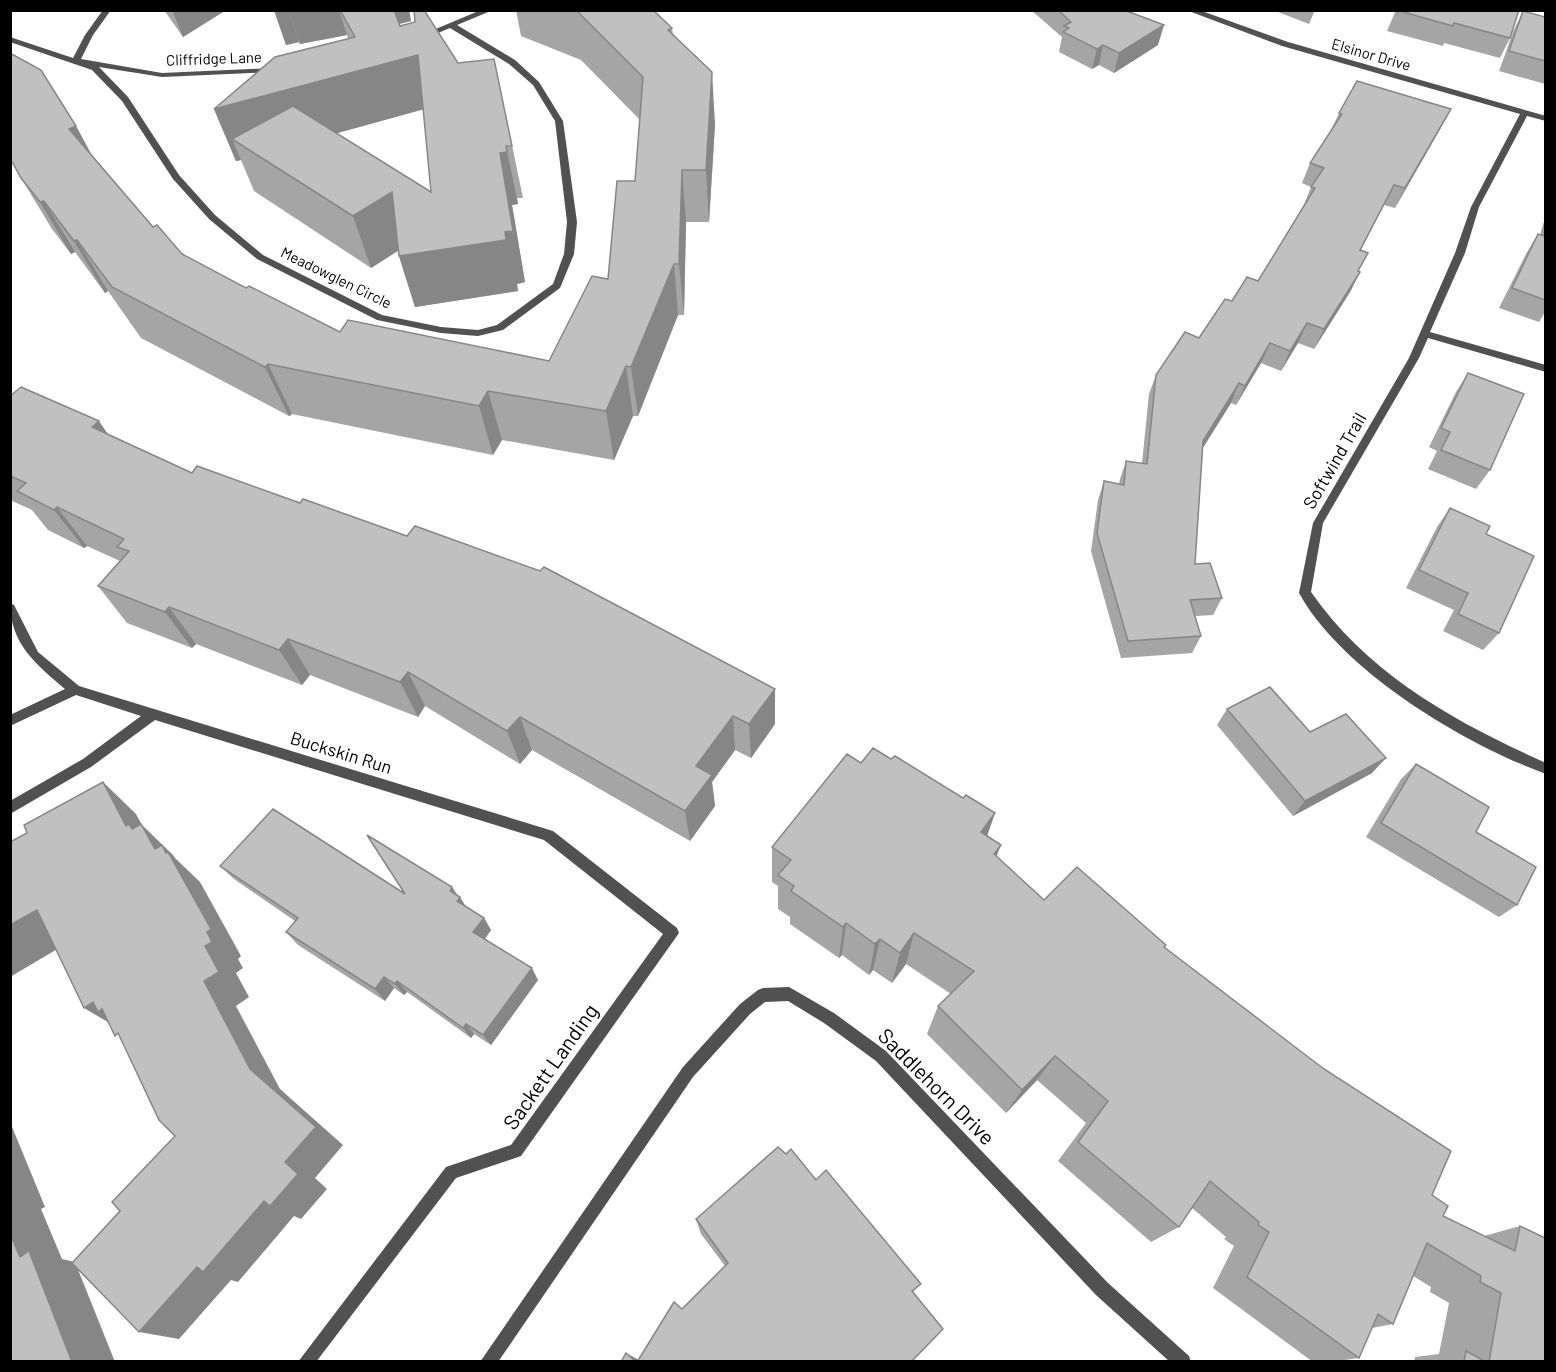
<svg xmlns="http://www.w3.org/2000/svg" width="1556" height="1372" font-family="Barlow,sans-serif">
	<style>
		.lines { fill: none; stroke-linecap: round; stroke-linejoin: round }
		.lane { fill: #515151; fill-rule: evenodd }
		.street { fill: #515151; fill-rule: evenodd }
		.wall { fill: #a5a5a5; fill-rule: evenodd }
		.shaded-wall { fill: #868686 }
		.building { fill: #c0c0c0; stroke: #868686; stroke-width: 1.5 }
		.labels { text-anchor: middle; stroke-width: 5; stroke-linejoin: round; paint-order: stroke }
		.far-street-label { font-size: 15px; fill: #000; stroke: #fff }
		.street-label { font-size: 18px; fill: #000; stroke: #fff }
		.near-street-label { font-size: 21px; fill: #000; stroke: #fff }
	</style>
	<rect width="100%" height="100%" fill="#fff"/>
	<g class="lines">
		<g class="lane">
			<path d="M103 10H111L93 35 81 59 162 73 275 68 279 70 275 72 162 77 99 67 128 97 179 175 215 215 263 255 382 315 441 327 478 330 497 325 553 284 564 254 567 222 555 121 533 85 509 64 450 28 426 38 419 36 481 10H493L457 25 515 60 539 82 563 121 577 222 574 254 560 288 503 330 478 336 441 333 377 320 257 259 209 219 173 179 122 101 92 70 10 42V37L73 58 85 35Z"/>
			<path d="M10 603 14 605 38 652 79 686 553 831 677 928 679 933 521 1156 456 1178 316 1362H298L446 1167 511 1145 663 934 544 840 155 720 91 767 10 814V801L83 759 141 716 76 695 10 726V715L65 689C37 665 10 644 10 603Z"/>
			<path d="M789 987 834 1013 886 1051 1108 1283 1189 1356 1191 1362H1170L1096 1295 876 1061 824 1023 788 1001 765 1002 750 1014 693 1077 498 1362H480L683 1067 740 1004 758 990 763 988Z"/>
		</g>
		<path class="street" d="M1186 10H1199L1288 42 1546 116V121L1527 116 1479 207 1465 253 1430 332 1546 365V372L1428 338 1419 358 1323 523 1311 592C1369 675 1455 722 1546 763V774C1464 744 1342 671 1299 593L1313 523 1409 358 1455 253 1471 207 1520 114 1282 46Z"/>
	</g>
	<g class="wall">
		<path d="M164 10H226L183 37Z"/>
		<path d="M274 10H409L411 21 399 24 400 26 458 63 494 59 523 198H517L518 204 512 205 525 282 517 284 518 291 415 307 399 256 398 250 371 268 254 191 241 160 236 161 214 109 348 39 347 35 300 44 299 42 286 45ZM423 109 431 192 337 133Z"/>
		<path d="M516 10H653L672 28 673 35 715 124 709 222H686L684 315H678L638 416H633L614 460 502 440 493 455 292 414 289 416 141 338 108 291 105 293 75 252 71 254 52 229 21 178 76 126 91 154 153 227 182 254 246 288 340 332 549 361 608 279 635 181 640 120 581 60 521 36Z"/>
		<path d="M1031 10H1131L1130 13 1158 45 1114 73 1099 65 1092 69 1059 52 1062 37Z"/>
		<path d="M1273 10H1315L1309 24Z"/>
		<path d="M1396 10H1519L1510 38 1500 58 1444 43 1443 46 1387 31Z"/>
		<path d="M1523 11 1545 17V84L1499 71 1513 32Z"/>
		<path d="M1451 109 1440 129 1395 208 1384 205 1361 250 1358 272H1360L1350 292 1314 349 1298 343 1281 371 1261 363 1236 405 1231 403 1203 448 1195 564 1222 598 1213 615 1195 616 1201 636 1192 653 1121 658 1091 551 1098 500 1104 481 1119 484 1120 479 1126 461 1142 463 1149 394 1156 375 1199 338 1232 301 1258 281 1303 207 1311 187 1302 183 1310 163 1331 130 1339 113Z"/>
		<path d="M1545 218V312L1539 322 1499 308 1526 254 1538 234 1540 235Z"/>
		<path d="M1468 373 1490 470 1476 489 1428 469 1437 451 1429 447 1456 392Z"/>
		<path d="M10 396 108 434 192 473 775 724 751 758 735 750 712 782 715 806 690 841 532 750 520 764 425 706 418 717 310 675 302 685 196 644 192 648 127 623 98 586 120 561 87 546 84 548 48 530 32 510 10 500Z"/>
		<path d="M1450 508 1486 534 1499 633 1483 650 1443 631 1454 610 1406 588 1437 527Z"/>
		<path d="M1227 709 1310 732 1372 773 1293 816 1217 725Z"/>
		<path d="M891 759 963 798 995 813 987 836 996 856 1044 900 1164 947 1432 1195 1443 1216 1484 1236 1520 1226 1545 1362H1414L1415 1357 1439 1354 1449 1303 1430 1292 1431 1287 1413 1276 1393 1324 1372 1328 1359 1358 1330 1362H1313L1213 1288 1234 1246 1224 1239 1226 1237 1192 1208 1179 1227 1151 1242 1058 1161 1086 1123 1037 1080 1006 1113 927 1034 938 1006 951 994 906 964 892 983 873 970 869 975 842 955 839 958 790 924V917L778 909V886L772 882V847L861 763Z"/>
		<path d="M1416 764 1476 832 1517 905 1499 917 1366 837 1401 779Z"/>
		<path d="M220 866 405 894 452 887 465 906 484 918 491 930 485 939 538 980 491 1045 474 1034 471 1038 407 992 404 995 394 988 385 1001 298 945 286 932 295 921 234 879Z"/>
		<path d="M778 1147 786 1154 791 1149 816 1180 826 1170 921 1284 913 1292 943 1329 911 1362H621L626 1353 638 1360 674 1302 682 1309 725 1266 701 1234 696 1219Z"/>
	</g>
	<g class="shaded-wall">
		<path d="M172 10H226L183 37Z"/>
		<path d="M274 10H288L299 42 286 45Z"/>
		<path d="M288 10H339L347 35 300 44Z"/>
		<path d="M340 10H409L411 21 395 25Z"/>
		<path d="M1164 25 1158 45 1114 73 1119 53Z"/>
		<path d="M1103 45 1099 65 1092 69 1097 49Z"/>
		<path d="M418 55 432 107 258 155 232 139 241 160 236 161 214 109Z"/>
		<path d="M712 72 715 124 709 222 706 170Z"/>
		<path d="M1451 109 1440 129 1395 208 1405 188Z"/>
		<path d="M76 126 104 178 69 129Z"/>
		<path d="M506 146 518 204 512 205 525 282 517 284 518 291 415 307 399 256 505 232 500 153Z"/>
		<path d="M682 170 686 222 684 315 679 264Z"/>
		<path d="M392 192 409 244 371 268 353 216Z"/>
		<path d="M44 201 75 252 71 254 40 202Z"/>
		<path d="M77 240 108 291 105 293 74 241Z"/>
		<path d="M674 264 678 315 638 416 631 367Z"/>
		<path d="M1360 272 1350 292 1314 349 1324 329Z"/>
		<path d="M1307 323 1298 343 1281 371 1290 351Z"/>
		<path d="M1270 343 1261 363 1236 405 1245 386Z"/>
		<path d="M268 364 292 414 289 416 265 367Z"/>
		<path d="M626 366 633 416 614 460 606 411Z"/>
		<path d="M1239 383 1231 403 1195 460 1203 441Z"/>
		<path d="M488 391 502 440 493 455 479 406Z"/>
		<path d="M99 421 126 461 92 427Z"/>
		<path d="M57 507 87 546 84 548 54 510Z"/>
		<path d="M169 607 196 644 192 648 165 612Z"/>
		<path d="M288 639 310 675 302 685 279 650Z"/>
		<path d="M408 672 425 706 418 717 400 682Z"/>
		<path d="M775 689V724L751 758 749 724Z"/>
		<path d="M733 716 735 750 712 782 715 806 690 841 685 811 696 766Z"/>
		<path d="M520 717 532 750 520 764 507 731Z"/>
		<path d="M1386 758 1372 773 1293 816 1305 801Z"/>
		<path d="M103 782 136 814 142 825 173 855 175 858 200 882 241 956 238 959 243 968 236 973 249 997 236 1006 280 1089 343 1145 315 1178 327 1189 301 1219 294 1216 238 1282 231 1280 179 1339 139 1332 285 1162 250 1069 204 981 205 946 207 932 126 826Z"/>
		<path d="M995 813 982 850 981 832Z"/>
		<path d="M1001 845 987 880 994 854Z"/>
		<path d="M452 887 459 898 460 897 468 910 465 914 450 891Z"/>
		<path d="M37 910 76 938 10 977V925Z"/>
		<path d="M484 918 491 930 481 944 473 932Z"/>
		<path d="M846 923 842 955 839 958 843 927Z"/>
		<path d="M914 933 906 964 892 983 900 953Z"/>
		<path d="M880 939 873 970 869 975 875 944Z"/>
		<path d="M532 968 538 980 491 1045 483 1035Z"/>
		<path d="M384 977 394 988 385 1001 375 989Z"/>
		<path d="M397 981 407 992 404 995 395 984Z"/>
		<path d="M93 1002 131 1026 123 1031 84 1008Z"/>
		<path d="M466 1024 474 1034 471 1038 463 1028Z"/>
		<path d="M1055 1056 1037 1080 1006 1113 1022 1090Z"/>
		<path d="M10 1122 45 1207 41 1209 62 1259 75 1262 115 1362H72L20 1257 10 1234Z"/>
		<path d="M626 1353 637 1359 640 1362H636Z"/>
	</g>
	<g class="building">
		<path d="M340 10H394L400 26 415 22 414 10H424L458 63 494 59 512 146H506L507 152 500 153 513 231 505 232 506 240 399 256 392 192 353 216 232 139 293 106 431 192 418 55 214 109 275 57 355 37Z"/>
		<path d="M576 10H653L672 28 668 30 712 72 706 170H682L679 264H674L631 367 626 366 606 411 488 391 479 406 268 364 265 367 112 287 77 240 74 241 44 201 40 202 21 178 10 158V53L41 70 76 126 69 129 153 227 157 225 182 254 246 288 249 286 340 332 348 320 549 361 592 276 608 279 617 181H635L643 77Z"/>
		<path d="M1058 10H1124L1164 25 1119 53 1103 45 1097 49 1063 32 1069 28 1064 26 1071 22Z"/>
		<path d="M1396 10H1519L1510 38 1454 23 1453 26Z"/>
		<path d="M1523 11 1545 17V61L1509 51Z"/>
		<path d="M1357 81 1451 109 1405 188 1394 185 1360 250 1368 253 1358 271 1360 272 1324 329 1307 323 1290 351 1270 343 1245 386 1239 383 1203 441 1195 564 1210 563 1222 598 1190 600 1201 636 1128 641 1097 533 1104 481 1124 485 1126 461 1147 464 1156 375 1185 332 1199 338 1225 299 1232 301 1247 277 1258 281 1315 188 1311 187 1324 168 1310 163 1342 114 1339 113Z"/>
		<path d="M1538 234 1545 236V300L1512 288Z"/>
		<path d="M1468 373 1524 394 1490 470 1441 450 1450 432 1441 428Z"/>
		<path d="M21 387 99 421 92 427 192 473 197 466 300 503 303 499 407 536 415 526 540 571 544 567 775 689 749 724 733 716 696 766 712 775 685 811 520 717 507 731 408 672 400 682 288 639 279 650 169 607 165 612 98 586 129 551 117 547 124 539 57 507 54 510 17 491 26 483 10 476V396Z"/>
		<path d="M1450 508 1490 526 1486 534 1534 556 1499 633 1458 614 1468 593 1419 570Z"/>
		<path d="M1270 687 1310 732 1346 714 1386 758 1305 801 1227 709Z"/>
		<path d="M873 748 891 759 895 756 963 798 966 795 995 813 981 832 1001 845 994 854 1044 900 1077 867 1166 945 1164 947 1324 1069 1451 1151 1432 1195 1448 1206 1443 1216 1515 1251 1520 1226 1545 1238V1362H1489L1501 1293 1480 1282 1481 1276 1427 1243 1393 1324 1378 1314 1359 1358 1247 1277 1269 1232 1258 1225 1259 1222 1210 1181 1179 1227 1078 1142 1108 1101 1055 1056 1022 1090 938 1006 974 971 914 933 900 953 880 939 875 944 846 923 843 927 791 891 794 886 778 875 791 860 772 847 847 754 861 763Z"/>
		<path d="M1416 764 1489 807 1476 832 1536 867 1517 905 1381 823Z"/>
		<path d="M103 782 126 826 129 824 132 829 141 824 155 849 162 845 166 853 168 852 211 929 207 932 212 942 205 946 219 972 204 981 250 1069 316 1127 285 1162 298 1174 270 1206 264 1201 203 1272 197 1267 139 1332 72 1263 120 1211 112 1202 175 1136 159 1120 118 1033 115 1036 102 1009 98 1012 93 1002 84 1008 37 910 10 925V842L27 833 24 825Z"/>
		<path d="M273 809 405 894 367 835 452 887 450 891 460 897 457 901 484 918 473 932 532 968 483 1035 466 1024 463 1028 397 981 395 984 384 977 375 989 286 932 298 918 220 866Z"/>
		<path d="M778 1147 786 1154 791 1149 816 1180 826 1170 921 1284 912 1291 943 1329 911 1362H637L674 1302 682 1309 728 1263 696 1219Z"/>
		<path d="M10 1234 20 1257 29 1251 72 1362H10Z"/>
		<path d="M1466 1351 1486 1362H1464Z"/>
		<path d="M626 1353 636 1362H621Z"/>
	</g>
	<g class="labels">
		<g class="far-street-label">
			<text transform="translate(1371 55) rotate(16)" y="5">Elsinor Drive</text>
			<text transform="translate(214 59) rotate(-2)" y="5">Cliffridge Lane</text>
			<text transform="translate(336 278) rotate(26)" y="5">Meadowglen Circle</text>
		</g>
		<g class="street-label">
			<text transform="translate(1335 461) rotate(-60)" y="6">Softwind Trail</text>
			<text transform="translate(341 753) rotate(17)" y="6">Buckskin Run</text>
		</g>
		<g class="near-street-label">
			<text transform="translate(551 1067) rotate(-55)" y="7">Sackett Landing</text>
			<text transform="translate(936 1087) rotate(45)" y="7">Saddlehorn Drive</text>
		</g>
	</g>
	<rect width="1556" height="1372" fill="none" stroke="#000000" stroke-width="24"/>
</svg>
